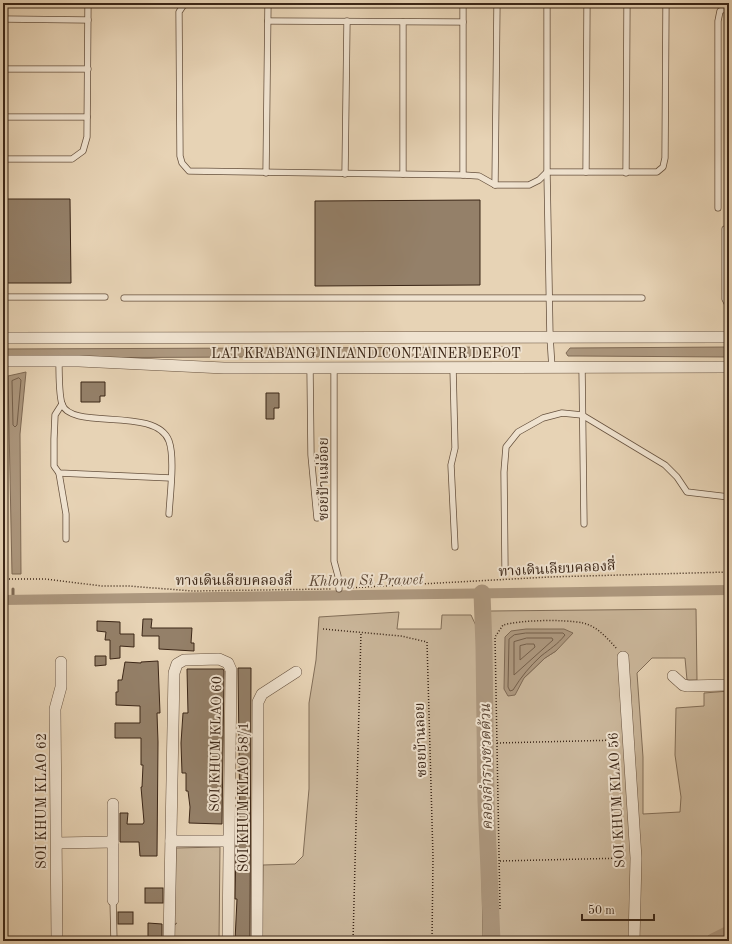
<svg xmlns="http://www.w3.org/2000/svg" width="732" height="944" font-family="'Old Standard TT','Noto Serif Thai',serif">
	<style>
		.green { fill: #cab69a; stroke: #826e58; fill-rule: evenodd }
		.water { fill: #ad987f; stroke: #7f6a55 }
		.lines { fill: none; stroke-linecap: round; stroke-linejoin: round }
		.shore { stroke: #745f4b; stroke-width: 1 }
		.stream { stroke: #7f6a55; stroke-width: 3 }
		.canal { stroke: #ad987f; stroke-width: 10 }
		.river { stroke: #ad987f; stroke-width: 17 }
		.building { fill: #948069; stroke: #3b2617 }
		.service-casing { stroke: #66513e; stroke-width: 7 }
		.minor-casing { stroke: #66513e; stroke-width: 12 }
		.path { stroke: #3b2617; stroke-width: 1.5; stroke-dasharray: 1 2; stroke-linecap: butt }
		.service { stroke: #efe2cf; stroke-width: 5.5 }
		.minor { stroke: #efe2cf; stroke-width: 11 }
		.labels { text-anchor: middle; stroke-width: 4; stroke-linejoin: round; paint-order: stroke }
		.street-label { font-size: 14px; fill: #3b2617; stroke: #efe2cf }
		.water-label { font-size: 15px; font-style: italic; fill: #5d4836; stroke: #efe2cf }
	</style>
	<rect width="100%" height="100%" fill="#e7d3b5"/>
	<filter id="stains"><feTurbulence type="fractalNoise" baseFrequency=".005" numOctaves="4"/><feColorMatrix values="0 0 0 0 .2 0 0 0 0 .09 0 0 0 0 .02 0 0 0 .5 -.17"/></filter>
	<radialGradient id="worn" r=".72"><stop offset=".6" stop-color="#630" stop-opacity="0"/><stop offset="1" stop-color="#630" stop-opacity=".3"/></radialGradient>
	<g class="green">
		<path d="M696 609 697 680H687L685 658H652L637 673 643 757V814L680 812 681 797 675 755 676 708 704 706V693L729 691V871L726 903H729V928L710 935 701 941H496L487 622 490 611ZM564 629 556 651 545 658 524 678Z"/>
		<path d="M399 612 397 629H441L442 615H471L478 630 483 941H262L263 865 295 864 303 856 309 789V703L316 660 319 617Z"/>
		<path d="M220 847 219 941H173V927L177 923 173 925 176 848Z"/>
	</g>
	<g class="water">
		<path d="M515 347 517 355 509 356 3 358V349Z"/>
		<path d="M729 347V357L579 356H568L566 353 570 348Z"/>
		<path d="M26 372 20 434 21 574H12L8 376Z"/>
		<path d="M526 629H564L573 633 556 651 545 658 524 678 515 695 508 696 504 689 505 637 511 631Z"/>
	</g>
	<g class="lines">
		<g class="shore">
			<path d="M19 378 21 380 17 425 15 427 13 425 12 381Z"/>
			<path d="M526 633H563L565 635C558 644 550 649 541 656 530 666 521 677 513 690L510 691 508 687 509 639 514 635Z"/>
			<path d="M527 638H552L553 640 514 675V642Z"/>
			<path d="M527 644H534L535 647 520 660V646Z"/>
		</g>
		<path class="stream" d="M13 600V589"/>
		<path class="canal" d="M3 600 729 590"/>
		<g class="river">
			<path d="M482 593 484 647 486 801 492 941"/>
			<path d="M715 941 729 934"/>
		</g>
	</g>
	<g class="building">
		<path d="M3 199H70L71 283H3Z"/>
		<path d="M480 200V285L315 286V201Z"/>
		<path d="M81 382H105V396H100V402H81Z"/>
		<path d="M266 393H279V408H274V419H266Z"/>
		<path d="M143 619H152L151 628H192L191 643H194V651L159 649V636H142Z"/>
		<path d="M97 621 120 622V634H134V647L120 646V658L110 659V640H105L106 632 97 631Z"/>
		<path d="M95 656H106V665L95 666Z"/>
		<path d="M158 661 160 713H157L158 742 157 856H140L139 842H120V813H128L127 824H143L144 822 141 787H142L143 765H141V738H115V723H140V706L116 705V692H118V680H122L125 662 141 663V662Z"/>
		<path d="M238 668H251L250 941H235L237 899H235L236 846 238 827H240Z"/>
		<path d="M187 669H223L224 671 222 824 189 823 190 807 188 791H186V773H182L181 743 183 713H188Z"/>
		<rect x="145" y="888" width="18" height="15"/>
		<rect x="118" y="912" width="15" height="12"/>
		<path d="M148 923 162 924V941H148Z"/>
	</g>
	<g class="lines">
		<defs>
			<g id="service">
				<path d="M188 3 183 6 179 12 180 156 182 163 189 171 463 175 479 176 495 185H529L539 180 547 172H657L663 167 665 158 666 3"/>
				<path d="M463 3V175"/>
				<path d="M547 3V172L550 337 552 368"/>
				<path d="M3 19 88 20"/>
				<path d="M268 21 463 22"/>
				<path d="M3 69H88"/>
				<path d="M3 117H87"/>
				<path d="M3 159H72L83 151 87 137 88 3"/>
				<path d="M586 172 587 3"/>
				<path d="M266 173 268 3"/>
				<path d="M626 173 627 3"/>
				<path d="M345 174 347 21"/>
				<path d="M403 174V22"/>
				<path d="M495 185 497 3"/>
				<path d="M718 208V21L720 11 729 7"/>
				<path d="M725 229V299L729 307"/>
				<path d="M3 297H105"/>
				<path d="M124 298H642"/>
				<path d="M59 361C59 371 59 395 62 404 71 431 156 406 169 441 175 458 170 495 169 514"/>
				<path d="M582 367 584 524"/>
				<path d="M310 368 311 455 317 518"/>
				<path d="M334 368V561L338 576 339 589"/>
				<path d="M453 368 455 448 451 465 455 547"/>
				<path d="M62 404 55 415 54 439V466L59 473 171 478"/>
				<path d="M59 473 66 514V539"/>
				<path d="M505 568 504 472 506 447 518 432 543 418 562 413 582 415 665 465 677 477 687 492 729 497"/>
				<path d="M113 900 114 941"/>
			</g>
			<g id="minor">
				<path d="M3 338 729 337"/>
				<path d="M3 361H79L224 368 729 367"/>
				<path d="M623 657 636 858 634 941"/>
				<path d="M673 676 683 685 688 686 729 685"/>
				<path d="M113 804V900"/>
				<path d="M171 841H228"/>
				<path d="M57 843 113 842"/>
				<path d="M57 941 55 709 61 687V662"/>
				<path d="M169 941 174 673 177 664 184 660 219 659 228 663 231 670 228 941"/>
				<path d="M257 941 258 702 262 694 296 672"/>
			</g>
		</defs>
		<use href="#service" class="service-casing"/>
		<use href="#minor" class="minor-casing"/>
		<g class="path">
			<path d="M3 579H45L102 586H128L193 591 331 589"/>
			<path d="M347 588 549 577 729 572"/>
			<path d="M323 629 401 636 427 642 433 857 432 941"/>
			<path d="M497 743 619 740"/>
			<path d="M500 861 626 858"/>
			<path d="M500 909 495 637 503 625C521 620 564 619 583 623 597 626 608 639 617 649"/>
			<path d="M353 941 361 632"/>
			<path d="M724 941 729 940"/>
		</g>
		<use href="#service" class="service"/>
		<use href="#minor" class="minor"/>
	</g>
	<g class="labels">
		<g class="street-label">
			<text x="366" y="358">LAT KRABANG INLAND CONTAINER DEPOT</text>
			<text transform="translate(323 479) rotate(-90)" y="5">ซอยป้าแม่อ้อย</text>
			<text transform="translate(557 568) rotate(-3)" y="5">ทางเดินเลียบคลองสี่</text>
			<text x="234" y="585">ทางเดินเลียบคลองสี่</text>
			<text transform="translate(420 740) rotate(-92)" y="5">ซอยบ้านลอย</text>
			<text transform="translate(215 744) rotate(-89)" y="5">SOI KHUM KLAO 60</text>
			<text transform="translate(243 797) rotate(-90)" y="5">SOI KHUM KLAO 58/1</text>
			<text transform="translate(616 800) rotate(-93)" y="5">SOI KHUM KLAO 56</text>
			<text transform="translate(41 801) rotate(-90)" y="5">SOI KHUM KLAO 62</text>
		</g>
		<g class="water-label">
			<text transform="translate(366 580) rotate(-1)" y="5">Khlong Si Prawet</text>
			<text transform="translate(486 767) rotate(-91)" y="5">คลองลำรางชวดด้วน</text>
		</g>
	</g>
	<rect width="732" height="944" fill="none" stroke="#e7d3b5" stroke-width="16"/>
	<rect x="4" y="4" width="724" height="936" fill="none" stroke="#3b2617" stroke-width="2"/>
	<rect x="8" y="8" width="716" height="928" fill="none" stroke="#3b2617"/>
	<path d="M582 914v6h72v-6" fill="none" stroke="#3b2617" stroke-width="2"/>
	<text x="588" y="914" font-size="12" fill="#3b2617" stroke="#efe2cf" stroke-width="3" paint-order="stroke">50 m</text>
	<rect width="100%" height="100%" filter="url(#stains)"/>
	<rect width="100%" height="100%" fill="url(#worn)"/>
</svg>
